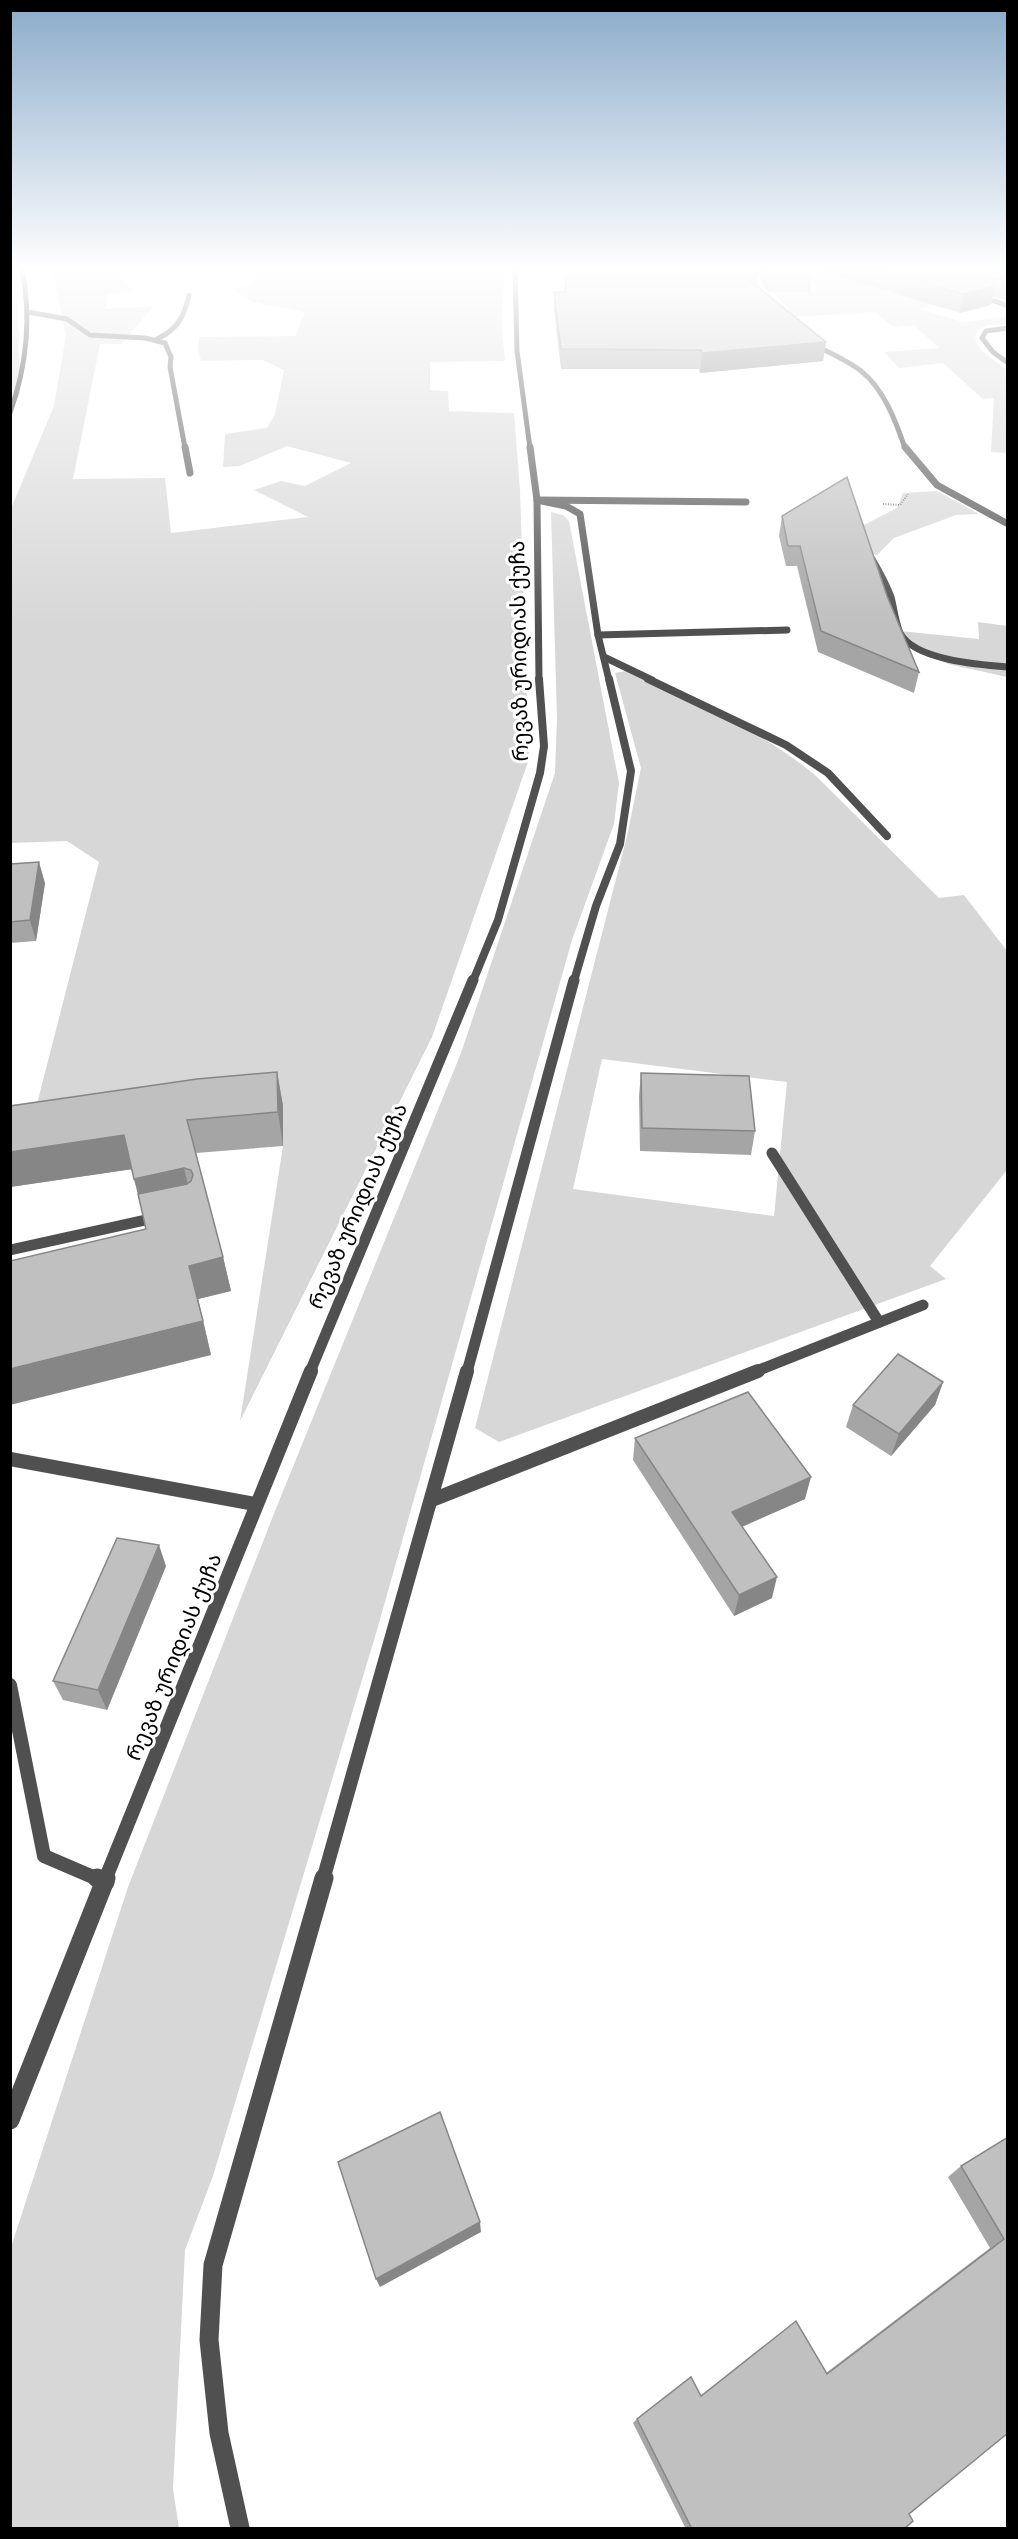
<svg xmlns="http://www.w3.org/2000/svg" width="1018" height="2539" font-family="Raleway,'Noto Sans Georgian',sans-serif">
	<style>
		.green { fill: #d7d7d7; fill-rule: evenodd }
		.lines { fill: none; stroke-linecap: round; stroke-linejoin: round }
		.path { stroke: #727272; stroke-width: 2; stroke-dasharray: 1 1.5; stroke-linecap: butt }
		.service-far4 { stroke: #505050; stroke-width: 5 }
		.service-far3 { stroke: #505050; stroke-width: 7 }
		.service-far2 { stroke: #505050; stroke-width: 11 }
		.service-far1 { stroke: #505050; stroke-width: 14 }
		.service { stroke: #505050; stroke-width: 19 }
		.minor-far5 { stroke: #505050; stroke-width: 5 }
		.minor-far4 { stroke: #505050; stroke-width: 7 }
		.minor-far3 { stroke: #505050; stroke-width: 8 }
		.minor-far2 { stroke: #505050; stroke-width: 11 }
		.minor-far1 { stroke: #505050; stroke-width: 14 }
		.minor { stroke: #505050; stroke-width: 19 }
		.tertiary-far5 { stroke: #505050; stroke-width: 5 }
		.tertiary-far4 { stroke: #505050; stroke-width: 7 }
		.tertiary-far3 { stroke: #505050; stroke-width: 8 }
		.tertiary-far2 { stroke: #505050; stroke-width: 11 }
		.tertiary-far1 { stroke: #505050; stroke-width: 14 }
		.tertiary { stroke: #505050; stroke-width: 19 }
		.secondary { stroke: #1d1d1d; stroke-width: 5 }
		.wall { fill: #a5a5a5 }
		.shaded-wall { fill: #868686 }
		.building { fill: #c0c0c0; stroke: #868686; stroke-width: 1.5 }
		.labels { text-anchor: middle; stroke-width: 6; stroke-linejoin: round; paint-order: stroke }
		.street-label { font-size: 21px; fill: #000; stroke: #fff }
	</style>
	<rect width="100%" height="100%" fill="#fff"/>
	<g class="green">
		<path d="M10 269H16L17 277 20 393 11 412Z"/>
		<path d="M53 269H114L132 290 108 294 105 309 154 306 121 344H100L73 479 165 478 171 533 308 517 254 490 281 481 305 486 351 463 287 446 240 466 223 467 225 434 267 428 275 414 284 370 263 360 201 361 198 348 199 337 295 336 305 313C283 305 249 308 234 289L253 283 256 273 245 269H504L502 328 505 361 430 362V390L448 391 449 411 514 413 520 490 529 759 432 1037 240 1421 283 1146 282 1107 28 1139 99 862 67 841 11 843 10 511 54 406 66 336Z"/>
		<path d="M819 269 1007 271V304L980 293 918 309 963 322 1007 317V324L989 325 978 329 975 339 982 351 1004 368H1007V453L991 452 994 398 983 399 943 363 899 368 884 352 939 348 914 325 894 327 875 312 795 317 774 292H817L812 276Z"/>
		<path d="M937 491 979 514 956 515 894 538 877 555 857 552 862 526 897 508 903 493Z"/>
		<path d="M551 512 563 515 569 521 619 783 614 824 572 940 377 1630 213 2176 185 2250 173 2489 179 2528H11V2247L128 1887 275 1511 461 1053 555 773 557 718Z"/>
		<path d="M978 622 1007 626V677L948 664 896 642 890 630 979 639Z"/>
		<path d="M625 671C689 702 761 729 816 776L939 898 964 895 1007 951V1170L930 1266 946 1279 499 1442 475 1428 627 836 641 768 615 673ZM602 1059 787 1082 774 1216 573 1189Z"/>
	</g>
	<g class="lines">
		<path class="path" d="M883 504 900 505 908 494"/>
		<g class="service-far4">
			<path d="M994 301 1008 306"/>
			<path d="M1008 328 986 331 982 338 993 352 1008 363"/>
			<path d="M157 339C178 329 184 317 189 295"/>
		</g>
		<g class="service-far3">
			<path d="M538 500 746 502"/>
			<path d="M872 559C879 571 886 583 891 597 894 608 895 621 900 633 914 660 980 665 1008 667"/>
			<path d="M598 635 787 630"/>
		</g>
		<g class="service-far2">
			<path d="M772 1153 879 1322"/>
			<path d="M10 1250 159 1217"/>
		</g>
		<g class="service-far1">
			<path d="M10 1459 255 1504"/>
			<path d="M10 1685 44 1856 100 1880"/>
		</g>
		<path class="service" d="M97 1878 105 1882"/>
		<g class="minor-far5">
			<path d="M28 312 67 319 90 335 145 338 165 343 171 357 170 367 185 448"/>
			<path d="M811 343C827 352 847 360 861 371 884 389 896 422 905 448"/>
		</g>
		<g class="minor-far4">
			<path d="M185 447 190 473"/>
			<path d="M905 447 937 485 1008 524"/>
			<path d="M537 500 566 506 580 514 598 635 609 680"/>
			<path d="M604 657 652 680"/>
		</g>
		<g class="minor-far3">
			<path d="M648 679 786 745 828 773 887 836"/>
			<path d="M574 981 596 906 620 844 631 771 609 679"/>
		</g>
		<g class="minor-far2">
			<path d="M467 1372 574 980"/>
			<path d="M754 1372 923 1305"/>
		</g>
		<g class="minor-far1">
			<path d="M432 1500 758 1371"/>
			<path d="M323 1880 467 1371"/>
		</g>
		<path class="minor" d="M240 2528 219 2433 209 2340 213 2265 324 1878"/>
		<path class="tertiary-far5" d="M515 269 517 351 530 448"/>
		<path class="tertiary-far4" d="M530 447 537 500 539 680"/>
		<path class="tertiary-far3" d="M473 981 498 920 540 773 544 746 539 679"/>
		<path class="tertiary-far2" d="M310 1372 473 980"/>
		<path class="tertiary-far1" d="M105 1880 311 1371"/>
		<path class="tertiary" d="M10 2120 106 1878"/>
		<path class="secondary" d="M10 413C27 365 32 319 22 269"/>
	</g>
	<g class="wall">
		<path d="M567 269 758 274 756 286 826 342 823 361 700 373 699 369H561L554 310V292H565Z"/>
		<path d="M756 269H810L812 274 810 292H767Z"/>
		<path d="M816 269H1008V300L993 296 991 305 960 313Z"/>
		<path d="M782 516 887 596 919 672 914 693 818 652 797 566H786L779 536Z"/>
		<path d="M10 864 45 883 36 941 10 943Z"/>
		<path d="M277 1072 283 1106V1146L196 1153 223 1257 231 1291 198 1299 211 1355 146 1229 132 1169 10 1187Z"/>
		<path d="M641 1073 755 1131 751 1155 640 1151 639 1096Z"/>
		<path d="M943 1382 935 1405 891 1456 846 1427 853 1405Z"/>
		<path d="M635 1438 805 1499 742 1527 772 1598 734 1616 633 1460Z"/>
		<path d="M166 1566 107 1710 63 1700 53 1681Z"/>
		<path d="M1008 2137V2433L909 2514 904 2529H686L633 2423 637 2419 701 2396 826 2373 990 2248 948 2177 961 2166Z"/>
	</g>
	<g class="shaded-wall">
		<path d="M996 278 991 305 960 313 963 294 993 282Z"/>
		<path d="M826 342 823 361 700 373 702 353Z"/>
		<path d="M39 862 45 883 36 941 30 920Z"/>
		<path d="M277 1072 283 1106V1146L278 1112Z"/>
		<path d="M124 1135 133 1169 10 1187V1152Z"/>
		<path d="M184 1168 192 1202 143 1213 134 1179Z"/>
		<path d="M223 1257 231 1291 198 1299 211 1355 10 1405V1369L189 1266Z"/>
		<path d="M943 1382 935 1405 891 1456 899 1434Z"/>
		<path d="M811 1477 805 1499 727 1533 732 1512Z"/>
		<path d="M159 1545 166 1566 107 1710 98 1690Z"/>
		<path d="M777 1577 772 1598 734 1616 739 1595Z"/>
		<path d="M480 2222 481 2232 380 2287 376 2279Z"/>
	</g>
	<g class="building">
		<path d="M567 269H755L758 274H742L826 342 702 353 701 350 561 349 554 292H565Z"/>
		<path d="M767 269H810L812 274H770Z"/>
		<path d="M878 269H1008V281L996 278 993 282 995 286 963 294Z"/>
		<path d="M847 477 887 596 919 672 821 631 800 546H788L782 516Z"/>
		<path d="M39 862 30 920 10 922V864Z"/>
		<path d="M277 1072 278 1112 187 1120 223 1257 189 1266 203 1321 10 1369V1261L146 1229 138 1194 187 1184 191 1181 193 1175 191 1170 184 1168 134 1179 124 1135 10 1152V1106L197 1079Z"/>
		<path d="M641 1073 749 1076 755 1131 642 1128Z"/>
		<path d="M898 1354 943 1382 899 1434 853 1405Z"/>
		<path d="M748 1392 811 1477 732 1512 777 1577 739 1595 635 1438Z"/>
		<path d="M117 1538 159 1545 98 1690 53 1681Z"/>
		<path d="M440 2112 480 2222 376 2279 338 2162Z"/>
		<path d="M1008 2137V2433L909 2514 913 2521 904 2529H692L637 2419 691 2377 701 2396 796 2321 827 2374 1004 2239 961 2166Z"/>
	</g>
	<linearGradient id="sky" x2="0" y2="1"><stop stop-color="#8aabca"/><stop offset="0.43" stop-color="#fff"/><stop offset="1" stop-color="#fff" stop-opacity="0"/></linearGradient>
	<rect width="1018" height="625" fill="url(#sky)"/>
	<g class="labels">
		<g class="street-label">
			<text transform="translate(519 651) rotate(-91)" y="7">რევაზ ურიდიას ქუჩა</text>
			<text transform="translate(358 1206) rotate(-67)" y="7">რევაზ ურიდიას ქუჩა</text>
			<text transform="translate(174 1657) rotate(-68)" y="7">რევაზ ურიდიას ქუჩა</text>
		</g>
	</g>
	<rect width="1018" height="2539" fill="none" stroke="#000000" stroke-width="24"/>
</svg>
